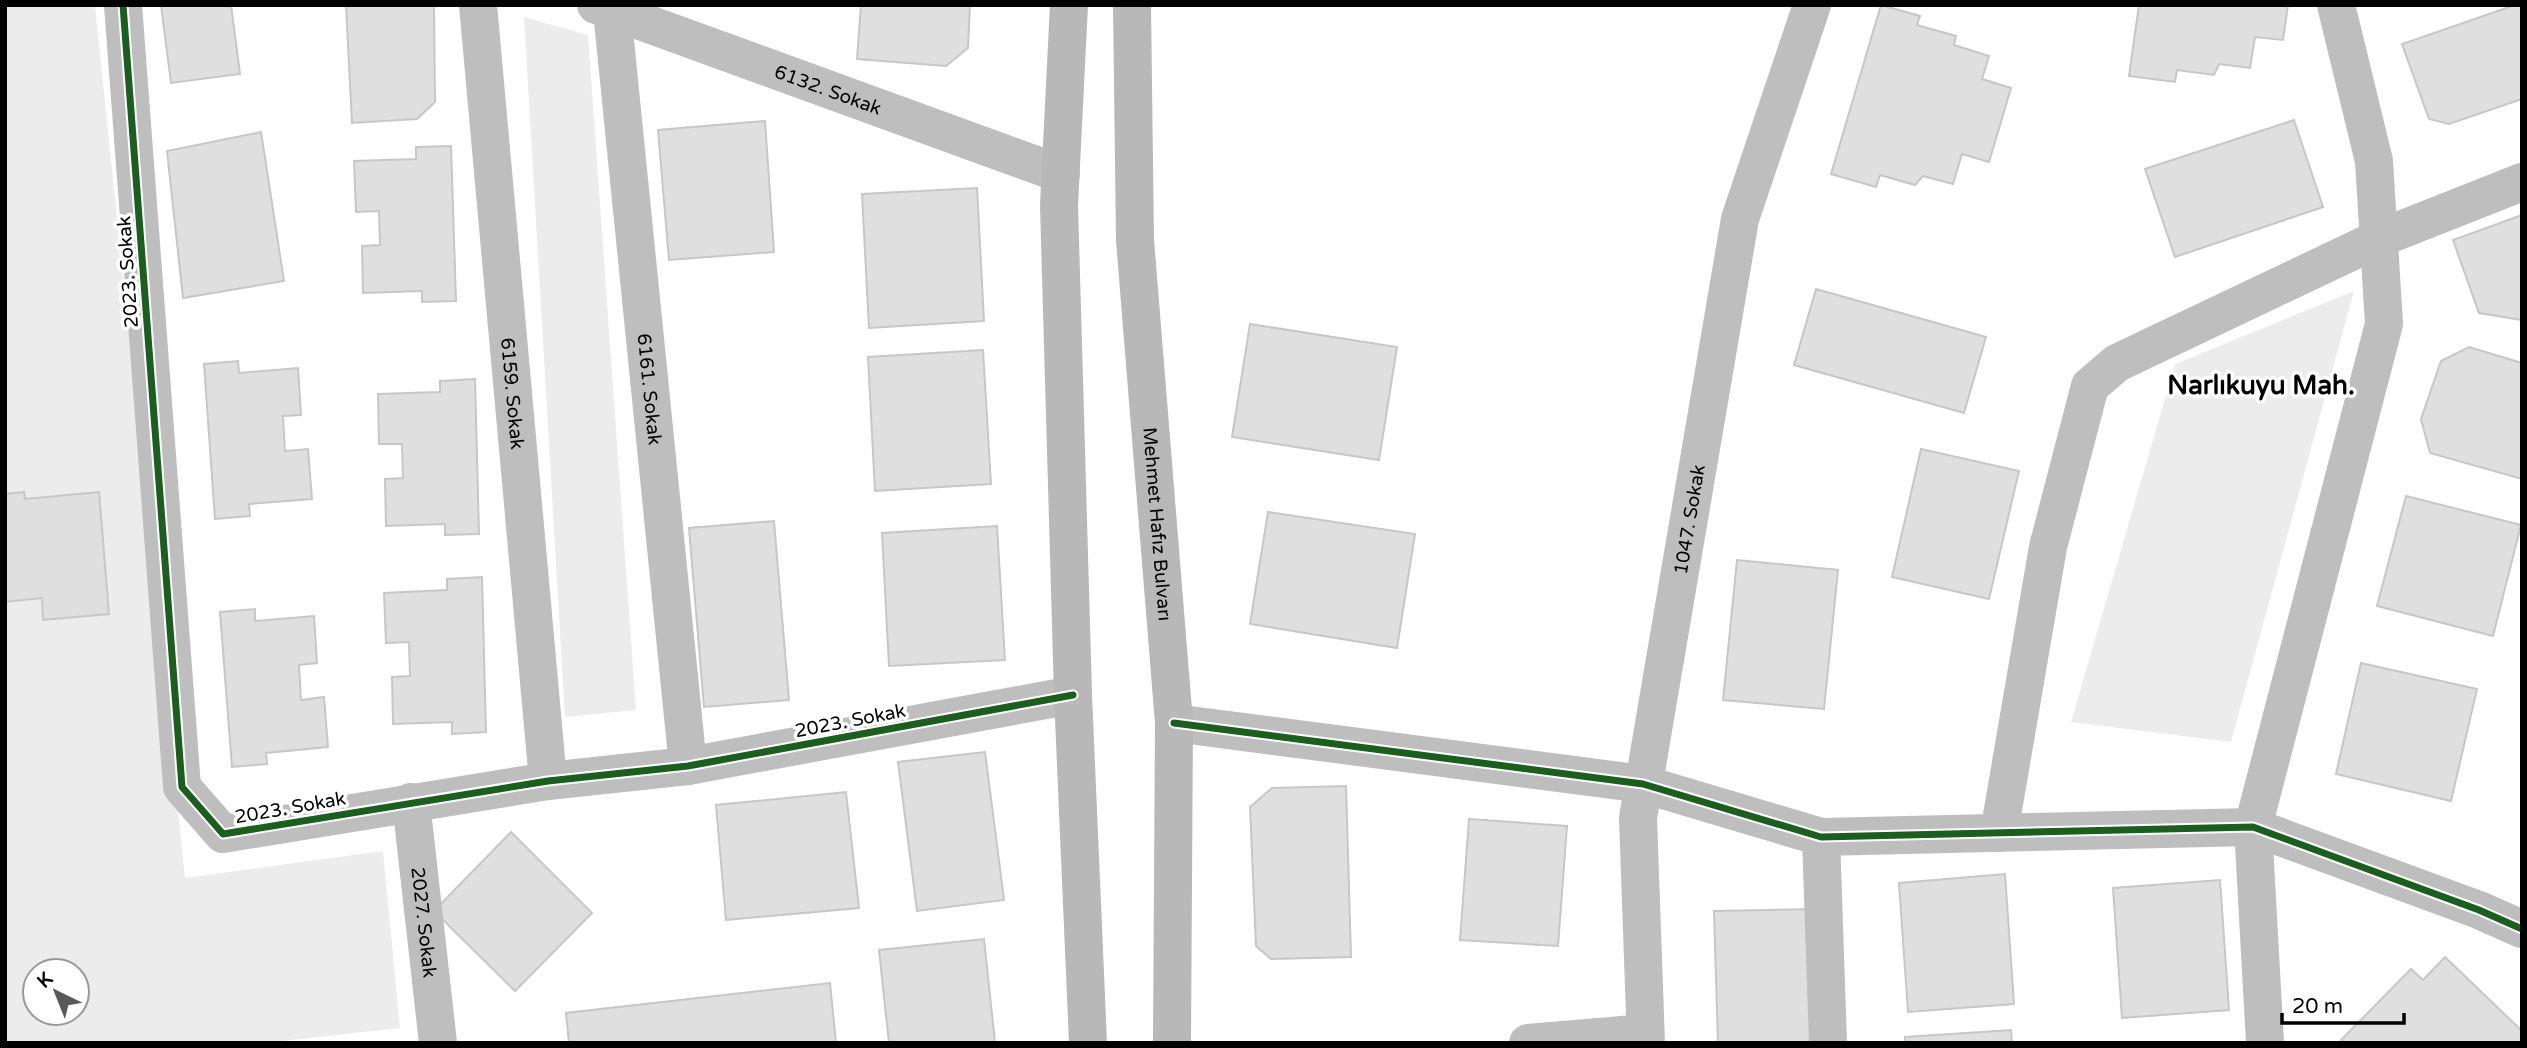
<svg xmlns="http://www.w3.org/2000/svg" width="2527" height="1048" font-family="'Varela Round',sans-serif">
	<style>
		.green { fill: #ececec; fill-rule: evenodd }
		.building { fill: #dfdfdf; stroke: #c7c7c7; stroke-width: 2 }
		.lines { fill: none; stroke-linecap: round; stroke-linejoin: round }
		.street { stroke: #bebebe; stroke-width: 38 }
		.secondary { stroke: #b8b8b8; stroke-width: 38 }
		.cycleway-casing { stroke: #fff; stroke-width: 11 }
		.cycleway { stroke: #1b5e20; stroke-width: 7 }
		.labels { text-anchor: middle; stroke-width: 7; stroke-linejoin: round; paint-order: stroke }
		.street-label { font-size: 19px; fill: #000; stroke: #fff }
		.district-label { font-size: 26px; font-weight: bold; fill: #000; stroke: #fff }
	</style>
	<rect width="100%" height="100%" fill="#fff"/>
	<g class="green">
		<path d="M5 5H95L185 878 383 851 400 1028 264 1043H5ZM35 971H77V1013H35Z"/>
		<path d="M524 17 588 35 636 710 565 717Z"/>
		<path d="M2354 291 2231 742 2071 722 2175 364Z"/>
	</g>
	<g class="building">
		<path d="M161 5H231L240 74 171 83Z"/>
		<path d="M346 5H434L435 102 417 119 352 123Z"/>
		<path d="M861 5H970L968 48 946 66 857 59Z"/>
		<path d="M1881 5 1920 16 1917 25 1956 36 1954 45 1989 56 1982 79 2011 88 1989 162 1962 154 1953 184 1923 176 1915 185 1880 175 1876 187 1831 174Z"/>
		<path d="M2139 5H2288L2283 40 2255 37 2250 68 2219 64 2214 75 2177 70 2175 82 2129 76Z"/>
		<path d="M2515 5H2522V99L2449 124 2429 119 2402 44Z"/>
		<path d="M2294 120 2323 207 2175 257 2145 169Z"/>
		<path d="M765 121 774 252 669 260 658 130Z"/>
		<path d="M261 132 284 281 183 298 167 151Z"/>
		<path d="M451 146 456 301 422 302V291L363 293 362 246 380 245 379 211 356 212 354 161 416 159V147Z"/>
		<path d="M977 188 984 321 869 328 862 194Z"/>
		<path d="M2522 215V320L2479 313 2453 240Z"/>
		<path d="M1816 289 1986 337 1964 413 1794 365Z"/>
		<path d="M1250 324 1397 347 1379 460 1232 437Z"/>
		<path d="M2469 347 2522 363V479L2430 453 2421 419 2441 361Z"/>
		<path d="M983 350 991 484 875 491 868 357Z"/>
		<path d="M238 361 239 373 298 368 301 415 283 416 285 451 308 449 312 499 249 504 250 516 215 519 204 364Z"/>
		<path d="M475 379 479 534 445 535V524L386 526 385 479 403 478 402 444H379L378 394 440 392V381Z"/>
		<path d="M1921 449 2019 471 1989 599 1892 577Z"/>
		<path d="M24 492 25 499 99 492 109 614 43 620 42 598 5 602V494Z"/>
		<path d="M2406 496 2521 525 2493 636 2377 606Z"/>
		<path d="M1268 512 1415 534 1397 648 1250 624Z"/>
		<path d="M774 521 789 700 704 707 689 528Z"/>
		<path d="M997 526 1005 660 889 666 882 533Z"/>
		<path d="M1737 560 1838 570 1824 709 1723 700Z"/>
		<path d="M482 577 486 732 452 734V722L393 724 392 677 410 676 409 642 386 643 384 593 447 590V579Z"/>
		<path d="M255 609V621L314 616 317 663 299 665 301 700 324 697 328 747 266 753 267 764 232 767 220 612Z"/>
		<path d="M2361 663 2477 689 2451 801 2336 774Z"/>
		<path d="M985 752 1004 900 917 911 898 762Z"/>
		<path d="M1346 786 1351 957 1271 959 1256 946 1250 807 1272 788Z"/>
		<path d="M846 792 859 908 726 920 716 805Z"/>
		<path d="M1469 819 1567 826 1558 946 1460 940Z"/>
		<path d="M511 832 592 913 515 991 434 911Z"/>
		<path d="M2005 874 2014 1004 1908 1012 1899 883Z"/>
		<path d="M2220 880 2229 1010 2122 1018 2113 888Z"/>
		<path d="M1813 909 1817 1043H1718L1714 911Z"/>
		<path d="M984 939 995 1043H889L879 950Z"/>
		<path d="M2445 957 2522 1031V1043H2344L2341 1040 2411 969 2423 980Z"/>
		<path d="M830 983 836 1043H569L566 1013Z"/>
		<path d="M2011 1030 2012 1043H1905V1037Z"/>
	</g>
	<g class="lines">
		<g class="street">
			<path d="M123 5 182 787 223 834 548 781 688 766 1073 695"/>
			<path id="s1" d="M478 5 548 781"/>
			<path id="s2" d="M596 5 1061 174"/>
			<path id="s3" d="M612 11 688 766"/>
			<path d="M1174 723 1643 784 1821 837 2253 827 2479 910 2522 929"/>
			<path id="s4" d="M411 802 438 1043"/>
			<path d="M1999 833 2048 547 2090 386 2117 363 2378 239 2522 182"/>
			<path d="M1821 837 1828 1043"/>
			<path d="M1528 1043 1645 1033"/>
			<path id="s5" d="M1646 1043 1638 818 1740 219 1812 5"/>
			<path d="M2265 1043 2253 827 2384 324 2374 161 2336 5"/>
		</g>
		<g class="secondary">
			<path d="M1069 5 1059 205 1073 695 1088 1043"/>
			<path id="s6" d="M1132 5 1135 240 1174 723 1172 1043"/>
		</g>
		<defs>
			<g id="cycleway">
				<path d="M123 5 182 787 223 834 548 781 688 766 1073 695"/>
				<path d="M1174 723 1643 784 1821 837 2253 827 2479 910 2522 929"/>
			</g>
		</defs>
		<use href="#cycleway" class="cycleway-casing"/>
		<use href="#cycleway" class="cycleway"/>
	</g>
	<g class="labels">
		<g class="street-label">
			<text dy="7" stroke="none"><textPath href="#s2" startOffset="247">6132. Sokak</textPath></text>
			<text transform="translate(127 272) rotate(-94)" y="7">2023. Sokak</text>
			<text dy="7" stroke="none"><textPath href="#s3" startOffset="380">6161. Sokak</textPath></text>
			<text dy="7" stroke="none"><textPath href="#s1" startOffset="390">6159. Sokak</textPath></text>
			<text dy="7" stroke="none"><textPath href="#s5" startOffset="528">1047. Sokak</textPath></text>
			<text dy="7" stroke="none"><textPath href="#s6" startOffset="520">Mehmet Hafız Bulvarı</textPath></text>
			<text transform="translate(850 720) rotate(-11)" y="7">2023. Sokak</text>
			<text transform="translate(290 807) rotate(-10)" y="7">2023. Sokak</text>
			<text dy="7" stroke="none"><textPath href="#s4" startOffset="121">2027. Sokak</textPath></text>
		</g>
		<g class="district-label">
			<text x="2261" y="394">Narlıkuyu Mah.</text>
		</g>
	</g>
	<rect width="2527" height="1048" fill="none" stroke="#000000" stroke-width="14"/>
	<g transform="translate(56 992) rotate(317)"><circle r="33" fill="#ffffff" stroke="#999999" stroke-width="2"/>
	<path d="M0-5L12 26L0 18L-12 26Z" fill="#595959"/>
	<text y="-10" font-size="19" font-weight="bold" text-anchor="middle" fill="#000000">K</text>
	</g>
	<path d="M2282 1013v10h122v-10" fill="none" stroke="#000000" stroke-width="3.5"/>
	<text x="2292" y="1013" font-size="21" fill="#000000" stroke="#ffffff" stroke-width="5" paint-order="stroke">20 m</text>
</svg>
